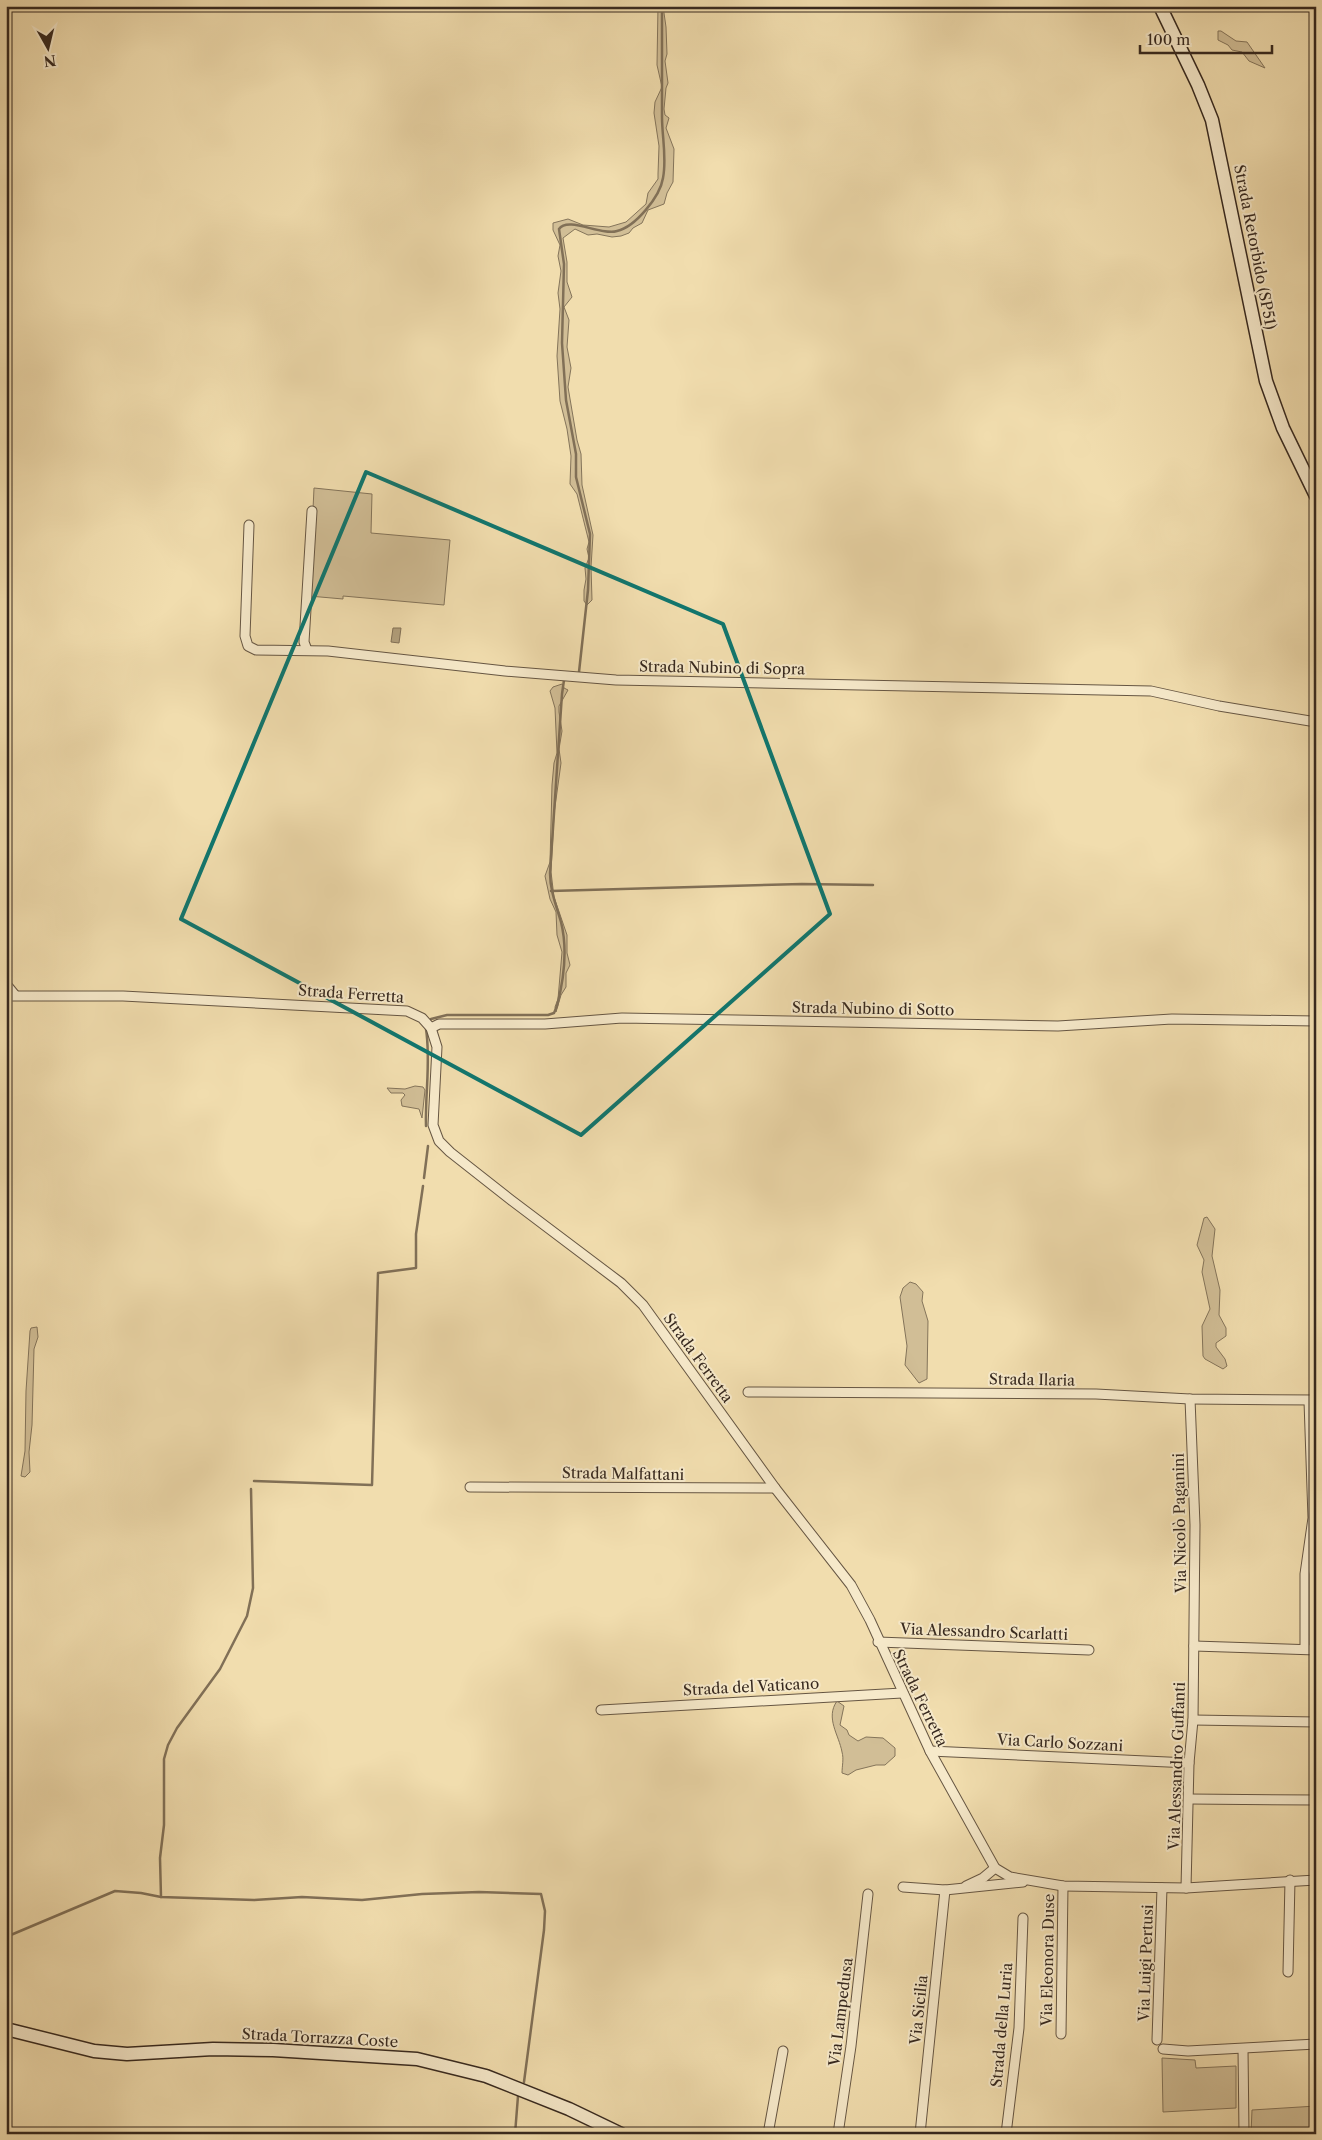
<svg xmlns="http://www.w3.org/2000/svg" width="1322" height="2140" font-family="'Libre Caslon Text',serif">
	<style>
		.green { fill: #d1be96; stroke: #84745a }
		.water { fill: #b2a07d; stroke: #817057 }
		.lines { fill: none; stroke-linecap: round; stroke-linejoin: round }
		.stream { stroke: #817057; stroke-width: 2.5 }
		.street-casing { stroke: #665643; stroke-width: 11 }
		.secondary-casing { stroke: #37291f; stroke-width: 15 }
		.street { stroke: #f6e9ca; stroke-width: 9 }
		.secondary { stroke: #f6e9ca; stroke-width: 12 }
		.marked { fill: none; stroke: #0f766e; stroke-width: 4; stroke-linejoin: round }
		.labels { text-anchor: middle; stroke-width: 4; stroke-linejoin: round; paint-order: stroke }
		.street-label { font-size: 15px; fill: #37291f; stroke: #f6e9ca }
	</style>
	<rect width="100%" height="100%" fill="#f1ddae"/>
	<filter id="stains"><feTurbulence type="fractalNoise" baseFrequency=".004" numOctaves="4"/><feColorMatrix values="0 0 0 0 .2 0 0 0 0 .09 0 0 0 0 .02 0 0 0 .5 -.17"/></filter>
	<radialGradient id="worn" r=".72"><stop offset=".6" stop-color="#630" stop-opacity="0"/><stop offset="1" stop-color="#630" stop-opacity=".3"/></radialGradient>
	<g class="green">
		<path d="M658 6H663L666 27 667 54 665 61 668 83 666 88 664 109 665 115 669 118 666 128 674 149 673 182 667 193 664 204 648 210 642 223 633 228 629 233 621 236 612 237 597 234 588 235 575 229 563 238 567 262V282L572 297 564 307 569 320 567 347 571 368 568 387 577 440 581 454 582 485 593 535 591 567 592 600 587 605 584 601V590L586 579 585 568 589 558 587 549 589 542 577 494 570 484 571 456 567 429 560 401 557 356 560 309 558 293 561 271 558 256 560 245 553 230V223L568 219 583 225 609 227 626 222 646 204 648 193 658 179V174L659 146 654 113 655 102 662 87 657 65Z"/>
		<path d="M1218 31H1221L1236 41 1247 42 1265 68 1249 61 1242 52 1232 50 1228 45 1218 40Z"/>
		<path d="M314 488 372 494 371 533 450 540 444 605 343 596V599L309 596Z"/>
		<path d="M562 684 564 688 568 690 559 706V712L562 731 559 749 561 763 554 814 551 872 554 897 567 935V953L570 965 566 973V987L561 995 556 1012 555 1007 558 999 562 952 557 935 556 912 550 899 545 876 550 862 552 785 554 763 557 753 555 708 550 691 553 687Z"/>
		<path d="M415 1086 423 1087 425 1090 422 1118 419 1109 402 1106 401 1100 405 1095 403 1093H391L387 1088 405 1089Z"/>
		<path d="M1207 1217 1215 1229 1212 1256 1220 1290 1219 1315 1226 1328V1336L1216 1343V1347L1225 1359 1227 1366 1223 1369 1205 1359 1203 1356 1202 1326 1210 1309 1202 1272 1204 1260 1197 1245 1204 1218Z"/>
		<path d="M910 1282 916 1284 923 1292 922 1301 928 1321 927 1379 919 1383 905 1365 907 1346 900 1297 903 1288Z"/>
		<path d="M37 1327 38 1337 34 1349 32 1425 29 1452 30 1472 25 1477 21 1476 25 1451 26 1391 30 1331 31 1328Z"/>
		<path d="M837 1701 844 1706 840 1725 847 1730 849 1735 858 1741 866 1737 883 1738 895 1748V1756L885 1765H876L856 1770 848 1775 842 1773C842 1766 844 1759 842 1752 839 1735 825 1718 837 1701Z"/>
		<path d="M1162 2058 1195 2060 1196 2068 1236 2066V2108L1163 2112Z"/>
		<path d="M1316 2106V2134H1251L1252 2110Z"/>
	</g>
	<path class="water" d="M393 628H401L399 643 391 642Z"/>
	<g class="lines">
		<g class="stream">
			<path d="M1311 129 1316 178"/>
			<path d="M579 672 588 590 590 534 576 477V454L566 400 562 343 564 264 559 229C568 216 601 236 617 231 635 227 660 197 663 178 667 158 662 137 662 117 662 80 662 43 662 6"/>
			<path d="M551 891 802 884 873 885"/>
			<path d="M431 1019 447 1015H548L554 1013 557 1006C564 979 568 950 561 922 556 905 550 890 550 873L562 694 564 680H565"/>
			<path d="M426 1126C425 1093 431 1061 426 1029"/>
			<path d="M424 1178 428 1146"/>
			<path d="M254 1481 372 1485 378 1273 416 1268V1234L423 1186"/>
			<path d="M161 1897 160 1858 164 1825V1759L168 1745 177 1728 220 1669 247 1616 253 1588 251 1489"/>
			<path d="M6 1937 115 1891 141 1893 161 1897 254 1900 302 1897 362 1900 422 1894 479 1892 541 1894 545 1911 544 1930 524 2082"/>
			<path d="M515 2134 518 2096"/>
		</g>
		<defs>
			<g id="street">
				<path d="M249 525 245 636 248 646 256 650 328 651 505 671 616 680 1151 691 1219 706 1316 722"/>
				<path d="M307 650 304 642 312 511"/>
				<path d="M6 984 15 995"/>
				<path d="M6 996H123L407 1011 422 1018 431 1028 437 1047 433 1125 439 1141 450 1152 511 1200 621 1283 643 1305 775 1488 851 1585 870 1620 930 1751 995 1868 1010 1877 1063 1886 1186 1888 1316 1880"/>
				<path d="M431 1028 439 1024H545L622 1018 1058 1026 1172 1019 1316 1021"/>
				<path d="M748 1392 1096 1394 1190 1399 1316 1400"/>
				<path d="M470 1487 775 1488"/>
				<path d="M878 1642 1089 1650"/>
				<path d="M1194 1646 1316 1650"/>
				<path d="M1305 1649V1574L1313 1518 1309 1401"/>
				<path d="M601 1710 902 1693"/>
				<path d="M1193 1720 1316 1722"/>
				<path d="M930 1751 1189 1763"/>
				<path d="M1189 1799 1316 1800"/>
				<path d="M966 1886 983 1878 995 1868"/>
				<path d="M903 1887 945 1890 1023 1882"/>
				<path d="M1186 1888 1189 1763 1193 1720 1195 1525 1190 1399"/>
				<path d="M1288 1972 1290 1880"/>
				<path d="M1061 2034 1063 1886"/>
				<path d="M1157 2040 1162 1888"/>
				<path d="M1163 2049 1188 2051 1316 2044"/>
				<path d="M1243 2049 1244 2134"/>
				<path d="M768 2134 783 2051"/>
				<path d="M838 2134 851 2046 868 1894"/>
				<path d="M920 2134 945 1890"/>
				<path d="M1006 2134 1019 2028 1023 1918"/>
			</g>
			<g id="secondary">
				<path d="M1160 6 1198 85 1212 120 1266 381 1283 428 1316 496"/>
				<path d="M6 2029 94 2051 127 2054 213 2049 273 2050 417 2059 486 2076 569 2109 621 2134"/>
			</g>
		</defs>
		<use href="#street" class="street-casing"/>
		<use href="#secondary" class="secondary-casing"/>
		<use href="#street" class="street"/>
		<use href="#secondary" class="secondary"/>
	</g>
	<path class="marked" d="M366 472 723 624 830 914 581 1135 181 919Z"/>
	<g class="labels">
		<g class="street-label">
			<text transform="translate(1255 247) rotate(79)" y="5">Strada Retorbido (SP51)</text>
			<text transform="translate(722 668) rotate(1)" y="5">Strada Nubino di Sopra</text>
			<text transform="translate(351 994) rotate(4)" y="5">Strada Ferretta</text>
			<text transform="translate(873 1009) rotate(1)" y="5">Strada Nubino di Sotto</text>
			<text transform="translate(698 1358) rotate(54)" y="5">Strada Ferretta</text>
			<text transform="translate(1032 1380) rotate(1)" y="5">Strada Ilaria</text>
			<text transform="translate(623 1474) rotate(1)" y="5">Strada Malfattani</text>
			<text transform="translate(1180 1523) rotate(-91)" y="5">Via Nicolò Paganini</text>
			<text transform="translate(984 1632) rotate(2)" y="5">Via Alessandro Scarlatti</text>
			<text transform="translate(751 1687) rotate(-3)" y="5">Strada del Vaticano</text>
			<text transform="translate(920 1698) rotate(64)" y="5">Strada Ferretta</text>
			<text transform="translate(1060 1743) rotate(3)" y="5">Via Carlo Sozzani</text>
			<text transform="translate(1177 1766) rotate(-88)" y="5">Via Alessandro Guffanti</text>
			<text transform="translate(1048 1960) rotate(-89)" y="5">Via Eleonora Duse</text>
			<text transform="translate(1146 1963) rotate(-88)" y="5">Via Luigi Pertusi</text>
			<text transform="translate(919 2010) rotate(-84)" y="5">Via Sicilia</text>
			<text transform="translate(841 2012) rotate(-83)" y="5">Via Lampedusa</text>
			<text transform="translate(1002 2025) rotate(-85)" y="5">Strada della Luria</text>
			<text transform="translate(320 2038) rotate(3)" y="5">Strada Torrazza Coste</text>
		</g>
	</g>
	<rect width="1322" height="2140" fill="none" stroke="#f1ddae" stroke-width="25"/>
	<rect x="8" y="8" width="1307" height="2125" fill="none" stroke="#37291f" stroke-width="2.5"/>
	<rect x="12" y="12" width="1297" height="2115" fill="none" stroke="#37291f"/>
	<g transform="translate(48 48) rotate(172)" stroke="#f6e9ca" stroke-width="4" paint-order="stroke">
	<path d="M0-4L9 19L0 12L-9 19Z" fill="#37291f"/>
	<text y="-8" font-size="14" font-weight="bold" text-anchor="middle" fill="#37291f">N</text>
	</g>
	<path d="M1140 45v8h132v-8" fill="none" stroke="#37291f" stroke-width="2.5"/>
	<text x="1147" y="45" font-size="15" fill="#37291f" stroke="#f6e9ca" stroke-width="4" paint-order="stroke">100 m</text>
	<rect width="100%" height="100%" filter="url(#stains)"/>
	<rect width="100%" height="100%" fill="url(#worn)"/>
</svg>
